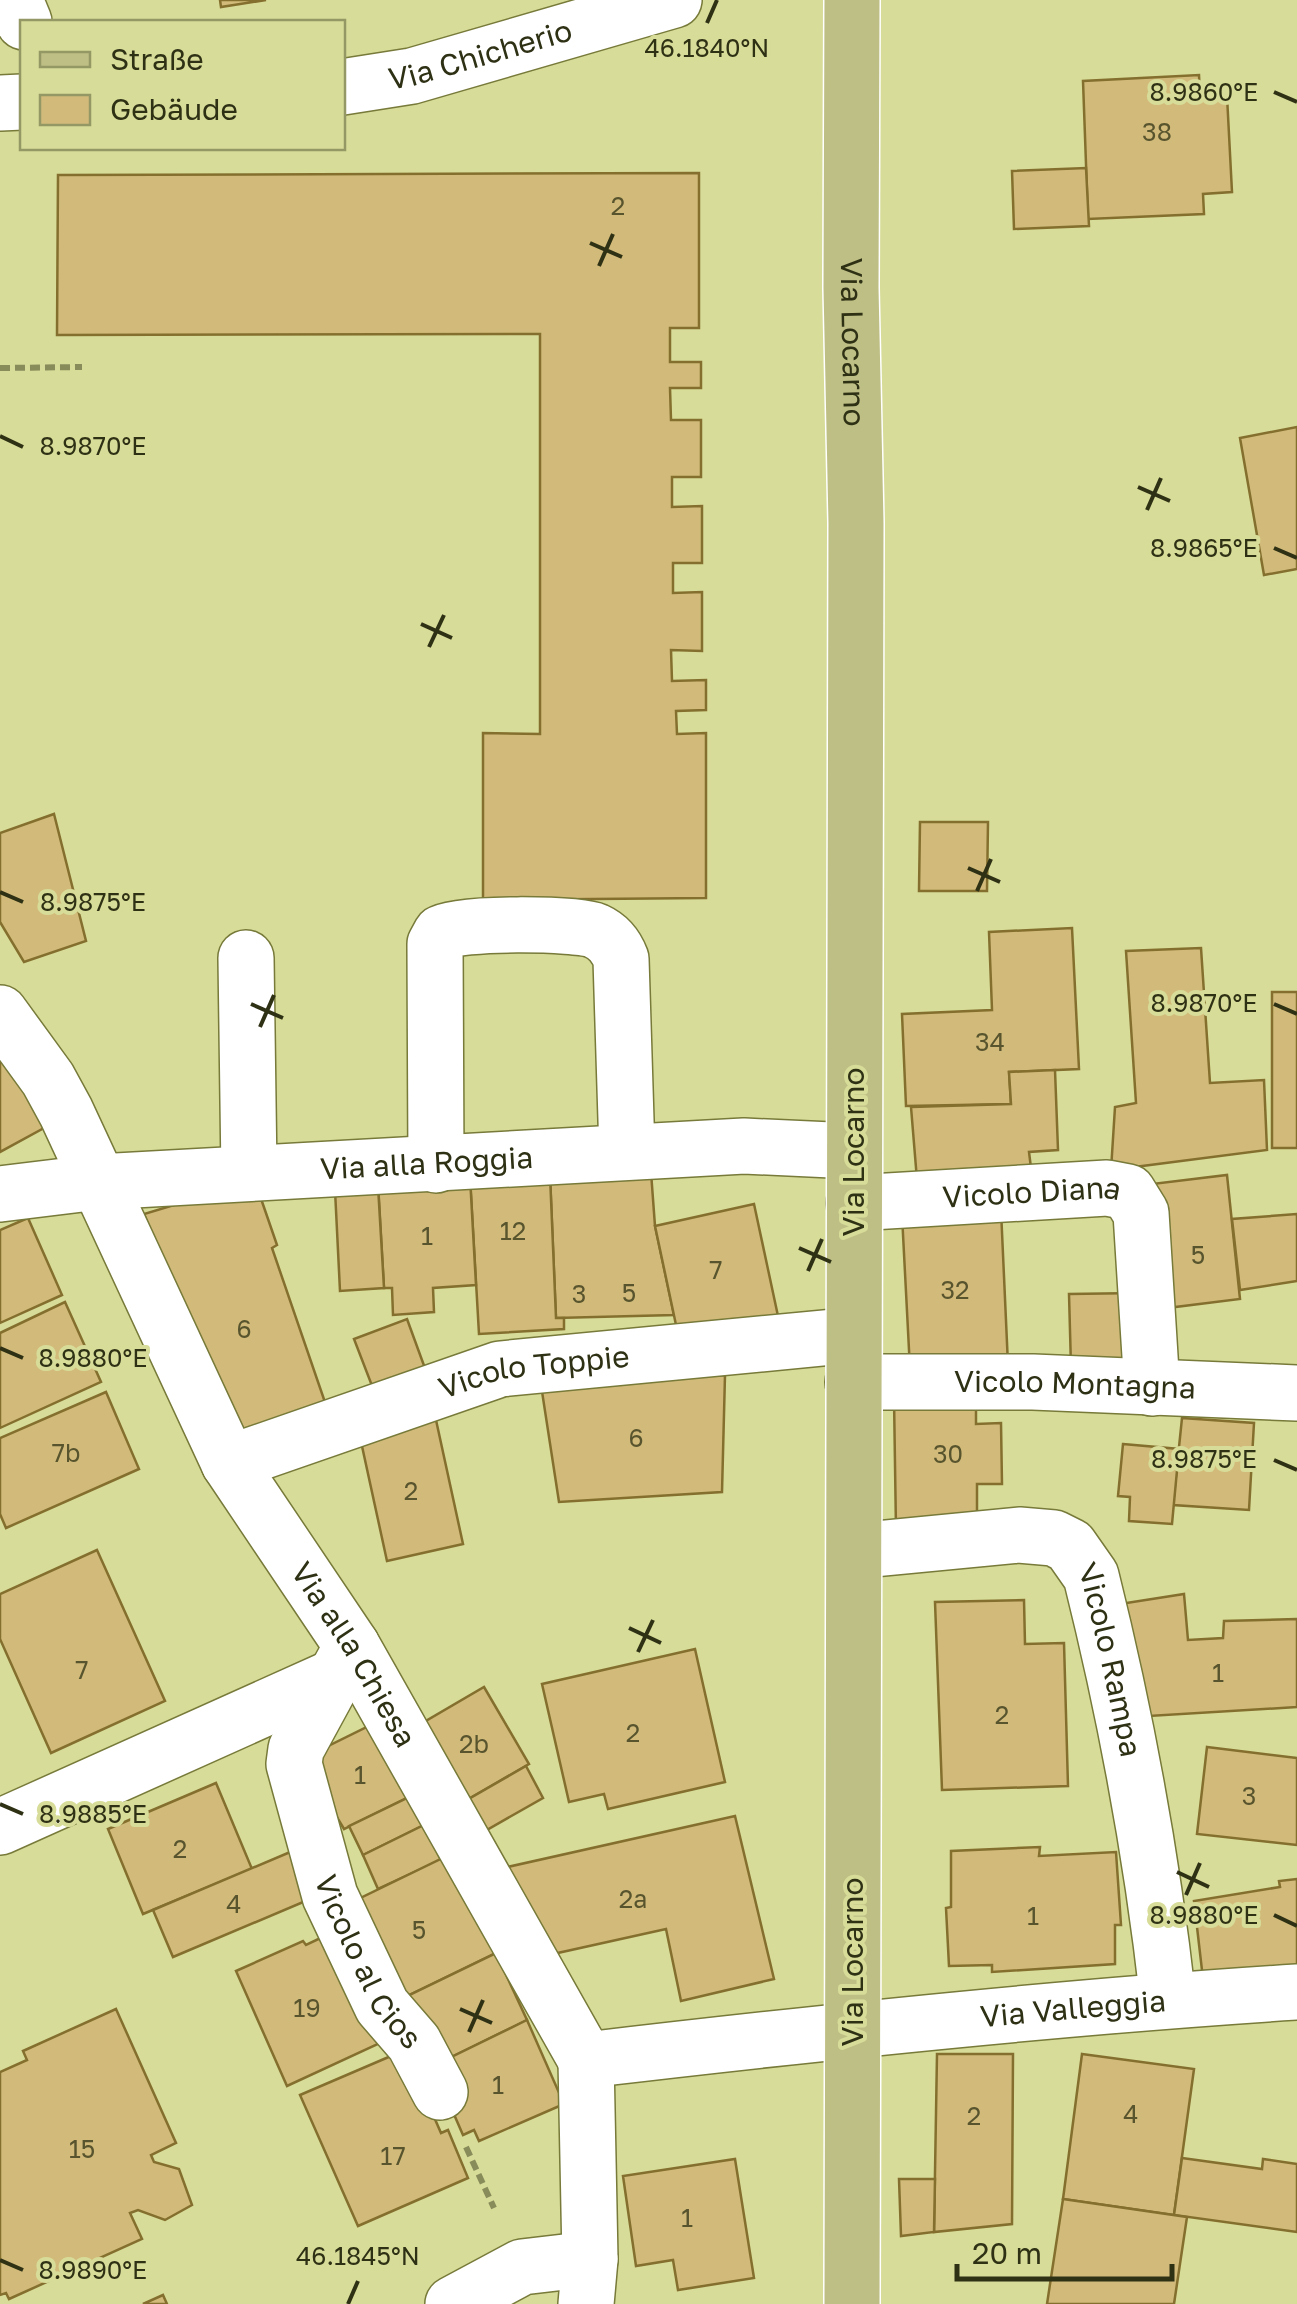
<svg xmlns="http://www.w3.org/2000/svg" width="1297" height="2304" font-family="'Golos Text',sans-serif">
	<style>
		.building { fill: #d2bb7a; stroke: #846f2e; stroke-width: 2.5 }
		.lines { fill: none; stroke-linecap: round; stroke-linejoin: round }
		.minor-casing { stroke: #777a39; stroke-width: 58 }
		.major-casing { stroke: #fff; stroke-width: 58 }
		.path { stroke: #888b5a; stroke-width: 6; stroke-dasharray: 10 5; stroke-linecap: butt }
		.minor { stroke: #fff; stroke-width: 55 }
		.major { stroke: #bebf85; stroke-width: 55 }
		.ticks { fill: none; stroke: #2f3115; stroke-width: 4 }
		.labels { text-anchor: middle; stroke-width: 8; stroke-linejoin: round; paint-order: stroke }
		.number-label { font-size: 25px; fill: #58542e }
		.street-label { font-size: 30px; fill: #2f3115; stroke: #d7dc98 }
		.ticks-label { font-size: 25px; text-anchor: middle; fill: #2f3115; stroke: #d7dc98; stroke-width: 8; stroke-linejoin: round; paint-order: stroke }
	</style>
	<rect width="100%" height="100%" fill="#d7dc98"/>
	<g class="building">
		<path d="M220 0H266L221 7Z"/>
		<path d="M1199 75 1200 96H1227L1232 192 1203 194 1204 214 1088 219 1083 81Z"/>
		<path d="M1086 168 1089 226 1014 229 1012 171Z"/>
		<path d="M699 173V328H670V362H701V388H670L671 420H701V477H672V507L702 506V563H673V593L702 592V651L671 650 672 681 706 680V710L676 711 677 734 706 733V898L483 900V733L540 734V334L57 335 58 175Z"/>
		<path d="M1297 427V569L1264 575 1240 438Z"/>
		<path d="M54 814 86 941 24 962 0 922V833Z"/>
		<path d="M920 822H988L987 891H919Z"/>
		<path d="M1072 928 1079 1069 1009 1072 1011 1104 906 1106 902 1014 992 1010 989 932Z"/>
		<path d="M1201 948 1210 1083 1264 1080 1267 1150 1111 1170 1115 1107 1136 1103 1126 951Z"/>
		<rect x="1272" y="992" width="25" height="156"/>
		<path d="M0 1060 55 1122 0 1152Z"/>
		<path d="M1055 1070 1058 1150 1029 1152 1031 1168 918 1192 911 1107 1011 1104 1009 1072Z"/>
		<path d="M651 1172 655 1226 674 1315 556 1318 550 1175Z"/>
		<path d="M550 1175 556 1318H564V1329L479 1334 470 1177Z"/>
		<path d="M1227 1175 1240 1299 1167 1308 1152 1184Z"/>
		<path d="M470 1177 476 1285 433 1288 434 1312 393 1315 392 1288H384L378 1183Z"/>
		<path d="M378 1186 384 1288 340 1291 335 1190Z"/>
		<path d="M258 1190 277 1245 272 1248 328 1411 233 1445 144 1214 214 1193Z"/>
		<path d="M754 1204 778 1316 679 1339 655 1226Z"/>
		<path d="M1001 1210 1008 1365 910 1369 902 1215Z"/>
		<path d="M1297 1214V1281L1240 1290 1232 1219Z"/>
		<path d="M28 1218 62 1295 0 1323V1230Z"/>
		<path d="M1139 1293 1141 1366 1071 1367 1069 1294Z"/>
		<path d="M65 1302 101 1382 0 1428V1333Z"/>
		<path d="M407 1319 426 1371 374 1391 354 1339Z"/>
		<path d="M725 1375 722 1492 559 1502 541 1385Z"/>
		<path d="M106 1392 139 1469 6 1528 0 1514V1438Z"/>
		<path d="M894 1398H976V1424L1001 1423 1002 1484H977V1528L896 1530Z"/>
		<path d="M1182 1418 1254 1423 1249 1510 1173 1505Z"/>
		<path d="M436 1420 463 1544 387 1561 360 1437Z"/>
		<path d="M1123 1444 1179 1449 1172 1524 1129 1521 1130 1497 1118 1496Z"/>
		<path d="M97 1550 165 1701 51 1753 0 1639V1594Z"/>
		<path d="M1184 1594 1188 1640 1223 1638 1224 1621 1297 1619V1707L1149 1716 1120 1604Z"/>
		<path d="M1024 1600 1025 1644 1064 1643 1068 1786 942 1790 935 1602Z"/>
		<path d="M695 1649 725 1782 608 1809 604 1794 569 1802 542 1684Z"/>
		<path d="M484 1687 529 1764 465 1801 419 1725Z"/>
		<path d="M377 1722 413 1795 344 1829 302 1759Z"/>
		<path d="M1207 1747 1297 1758V1845L1197 1834Z"/>
		<path d="M526 1766 543 1798 485 1831 467 1800Z"/>
		<path d="M216 1783 252 1869 143 1914 108 1829Z"/>
		<path d="M413 1795 424 1825 363 1855 349 1826Z"/>
		<path d="M735 1816 774 1979 681 2001 666 1929 544 1956 494 1870Z"/>
		<path d="M424 1825 441 1860 378 1889 363 1855Z"/>
		<path d="M1040 1847 1039 1856 1116 1852 1121 1925H1115V1964L992 1972V1965L949 1966 946 1908 951 1907V1851Z"/>
		<path d="M295 1850 315 1897 173 1957 153 1910Z"/>
		<path d="M449 1855 496 1953 401 1999 342 1907Z"/>
		<path d="M1297 1879V1969L1203 1979 1194 1901 1280 1887 1279 1881Z"/>
		<path d="M329 1934 378 2044 287 2086 236 1971 303 1941 306 1945Z"/>
		<path d="M496 1953 527 2020 433 2066 401 1999Z"/>
		<path d="M116 2009 176 2143 151 2155 154 2162 179 2169 192 2205 165 2220 138 2210 130 2213 142 2239 9 2299 6 2293 0 2295V2072L27 2060 23 2051Z"/>
		<path d="M527 2020 564 2104 479 2141 474 2130 463 2135 433 2066Z"/>
		<path d="M405 2050 441 2133 448 2130 468 2178 358 2226 300 2095Z"/>
		<path d="M937 2054H1013L1012 2224 934 2232Z"/>
		<path d="M1082 2054 1194 2069 1174 2215 1063 2199Z"/>
		<path d="M1182 2158 1262 2169 1263 2159 1297 2164V2232L1174 2215Z"/>
		<path d="M735 2159 754 2278 678 2290 673 2260 636 2266 623 2176Z"/>
		<path d="M899 2179H935L934 2232 901 2236Z"/>
		<path d="M1063 2199 1187 2217 1174 2304H1047Z"/>
		<path d="M163 2295 167 2304H143Z"/>
	</g>
	<g class="lines">
		<defs>
			<g id="minor">
				<path d="M15 0 24 22"/>
				<path id="s1" d="M342 87 412 76 674 0"/>
				<path d="M0 103 22 102"/>
				<path d="M246 958 249 1173"/>
				<path id="s2" d="M0 1013 48 1079 66 1112 229 1463 352 1646 586 2060C823 2032 1059 2007 1297 1992"/>
				<path d="M436 1165 435 944 441 933C457 922 577 923 596 931 609 937 616 946 621 959L627 1152"/>
				<path id="s3" d="M0 1194 98 1182 744 1146 853 1151"/>
				<path id="s4" d="M854 1203 1107 1188 1128 1192 1141 1213 1152 1388"/>
				<path id="s5" d="M853 1382H1033L1297 1393"/>
				<path id="s6" d="M229 1463 500 1369 854 1335"/>
				<path id="s7" d="M854 1551 1019 1535 1054 1538 1070 1546 1091 1576C1126 1716 1152 1856 1168 2000"/>
				<path id="s8" d="M352 1646 296 1749 294 1764 330 1896 382 2006 414 2043 440 2092"/>
				<path d="M0 1827 334 1677"/>
				<path d="M453 2304 522 2267 590 2259"/>
				<path d="M586 2304 590 2259 586 2060"/>
			</g>
			<g id="major">
				<path id="s9" d="M852 0 851 288 856 523 852 2304"/>
			</g>
		</defs>
		<use href="#minor" class="minor-casing"/>
		<use href="#major" class="major-casing"/>
		<g class="path">
			<path d="M0 368 82 367"/>
			<path d="M466 2147 494 2208"/>
		</g>
		<use href="#minor" class="minor"/>
		<use href="#major" class="major"/>
	</g>
	<path class="ticks" d="M707 23 717 0M1274 92 1297 102M590 243 622 257M599 266 613 234M0 436 23 447M1138 487 1170 501M1147 510 1161 478M1274 548 1297 558M421 624 452 638M429 647 444 615M968 868 1000 882M977 891 991 859M0 892 23 902M251 1004 283 1018M1274 1004 1297 1014M260 1027 274 995M799 1248 831 1262M808 1271 822 1239M0 1348 23 1358M1274 1460 1297 1470M629 1628 661 1643M638 1652 653 1620M0 1804 23 1814M1177 1872 1209 1887M1186 1895 1200 1863M1274 1915 1297 1926M460 2009 492 2023M469 2032 483 2000M0 2260 23 2270M348 2304 358 2281"/>
	<g class="labels">
		<g class="number-label">
			<text x="1157" y="141">38</text>
			<text x="618" y="215">2</text>
			<text x="990" y="1051">34</text>
			<text x="513" y="1240">12</text>
			<text x="427" y="1245">1</text>
			<text x="1198" y="1264">5</text>
			<text x="716" y="1279">7</text>
			<text x="955" y="1299">32</text>
			<text x="629" y="1302">5</text>
			<text x="579" y="1303">3</text>
			<text x="244" y="1338">6</text>
			<text x="636" y="1447">6</text>
			<text x="66" y="1462">7b</text>
			<text x="948" y="1463">30</text>
			<text x="411" y="1500">2</text>
			<text x="82" y="1679">7</text>
			<text x="1218" y="1682">1</text>
			<text x="1002" y="1724">2</text>
			<text x="633" y="1742">2</text>
			<text x="474" y="1753">2b</text>
			<text x="360" y="1784">1</text>
			<text x="1249" y="1805">3</text>
			<text x="180" y="1858">2</text>
			<text x="633" y="1908">2a</text>
			<text x="234" y="1913">4</text>
			<text x="1033" y="1925">1</text>
			<text x="419" y="1939">5</text>
			<text x="307" y="2017">19</text>
			<text x="498" y="2094">1</text>
			<text x="1131" y="2123">4</text>
			<text x="974" y="2125">2</text>
			<text x="82" y="2158">15</text>
			<text x="393" y="2165">17</text>
			<text x="687" y="2227">1</text>
		</g>
		<g class="street-label">
			<text dy="10" stroke="none"><textPath href="#s1" startOffset="142">Via Chicherio</textPath></text>
			<text dy="10" stroke="none"><textPath href="#s9" startOffset="342">Via Locarno</textPath></text>
			<text transform="translate(854 1152) rotate(-90)" y="10">Via Locarno</text>
			<text dy="10" stroke="none"><textPath href="#s3" startOffset="428">Via alla Roggia</textPath></text>
			<text dy="10" stroke="none"><textPath href="#s4" startOffset="178">Vicolo Diana</textPath></text>
			<text dy="10" stroke="none"><textPath href="#s6" startOffset="320">Vicolo Toppie</textPath></text>
			<text dy="10" stroke="none"><textPath href="#s5" startOffset="222">Vicolo Montagna</textPath></text>
			<text dy="10" stroke="none"><textPath href="#s2" startOffset="735">Via alla Chiesa</textPath></text>
			<text dy="10" stroke="none"><textPath href="#s7" startOffset="342">Vicolo Rampa</textPath></text>
			<text dy="10" stroke="none"><textPath href="#s8" startOffset="345">Vicolo al Cios</textPath></text>
			<text transform="translate(853 1962) rotate(-90)" y="10">Via Locarno</text>
			<text dy="10" stroke="none"><textPath href="#s2" startOffset="1692">Via Valleggia</textPath></text>
		</g>
	</g>
	<g class="ticks-label">
		<text x="707" y="57">46.1840°N</text>
		<text x="1204" y="101">8.9860°E</text>
		<text x="93" y="455">8.9870°E</text>
		<text x="1204" y="557">8.9865°E</text>
		<text x="93" y="911">8.9875°E</text>
		<text x="1204" y="1012">8.9870°E</text>
		<text x="93" y="1367">8.9880°E</text>
		<text x="1204" y="1468">8.9875°E</text>
		<text x="93" y="1823">8.9885°E</text>
		<text x="1204" y="1924">8.9880°E</text>
		<text x="358" y="2265">46.1845°N</text>
		<text x="93" y="2279">8.9890°E</text>
	</g>
	<rect x="20" y="20" width="325" height="130" fill="#d7dc98" stroke="#949864" stroke-width="2.5"/>
	<rect x="40" y="52" width="50" height="15" fill="#bebf85" stroke="#949864" stroke-width="2.5"/>
	<text x="110" y="70" font-size="30" fill="#2f3115">Straße</text>
	<rect x="40" y="95" width="50" height="30" fill="#d2bb7a" stroke="#949864" stroke-width="2.5"/>
	<text x="110" y="120" font-size="30" fill="#2f3115">Gebäude</text>
	<path d="M957 2264v15h215v-15" fill="none" stroke="#2f3115" stroke-width="5"/>
	<text x="972" y="2264" font-size="30" fill="#2f3115" stroke="#d7dc98" stroke-width="8" paint-order="stroke">20 m</text>
</svg>
